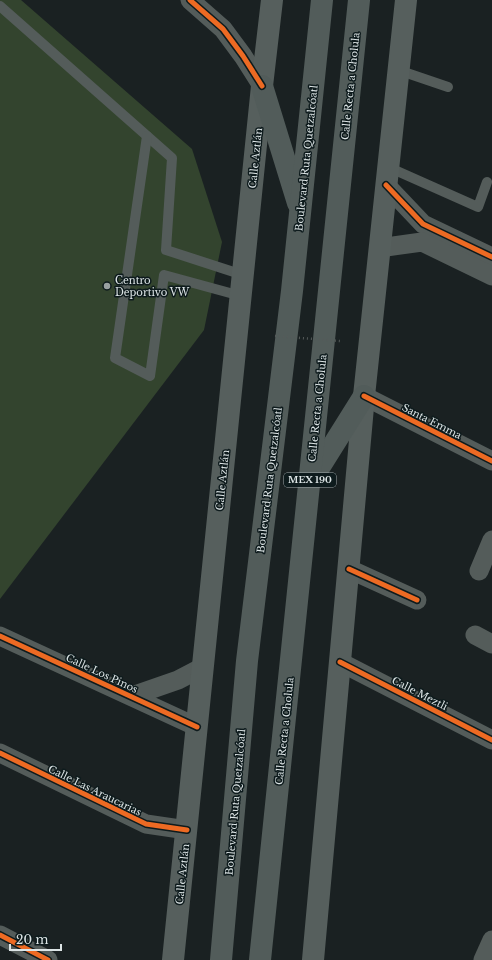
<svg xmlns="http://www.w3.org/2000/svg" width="492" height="960" font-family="'Libre Baskerville',serif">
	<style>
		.garden { fill: #33442e }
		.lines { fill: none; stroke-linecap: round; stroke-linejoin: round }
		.lane { stroke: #545c5a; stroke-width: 10 }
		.street { stroke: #545c5a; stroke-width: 19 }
		.secondary { stroke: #565f5d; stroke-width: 22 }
		.primary { stroke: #525c5a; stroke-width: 22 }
		.path-bridge { stroke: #555b5a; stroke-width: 2.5; stroke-dasharray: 1 3; stroke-linecap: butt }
		.cycleway-casing { stroke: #0e1b1d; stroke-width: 8 }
		.cycleway { stroke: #ed6a23; stroke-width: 5 }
		.poi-dot { fill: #99a0a1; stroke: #0e1b1d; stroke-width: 1.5 }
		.labels { text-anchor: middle; stroke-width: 3; stroke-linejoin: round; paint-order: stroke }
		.shield { fill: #0e1b1d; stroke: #9fa8aa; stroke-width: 1 }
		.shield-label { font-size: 9px; font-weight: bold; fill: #dde5e6 }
		.street-label { font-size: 10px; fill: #dde5e6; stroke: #0e1b1d }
		.poi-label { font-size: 10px; fill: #dde5e6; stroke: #0e1b1d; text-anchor: start }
	</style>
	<rect width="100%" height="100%" fill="#1a2122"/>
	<path class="garden" d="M0 0H21L192 149 222 242 204 330 0 599Z"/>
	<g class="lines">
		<g class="lane">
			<path d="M0 6 172 158 166 250 243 275"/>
			<path d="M398 70 448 87"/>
			<path d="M147 136 115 358 150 376 164 275 241 296"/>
			<path d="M388 167 478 207 487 182"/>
		</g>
		<g class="street">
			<path d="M190 0 223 29 243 56 262 86"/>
			<path d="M386 185 423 224 492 257"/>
			<path d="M379 248 422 242 492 276"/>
			<path d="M364 396 492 461"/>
			<path d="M349 569 417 600"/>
			<path d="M479 571 492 540"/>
			<path d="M475 635 492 644"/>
			<path d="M0 636 197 727"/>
			<path d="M340 662 492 740"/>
			<path d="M132 696 178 680 203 667"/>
			<path d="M0 753 146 824 187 830"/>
			<path d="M0 935 48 960"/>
			<path d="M483 960 492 940"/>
		</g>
		<g class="secondary">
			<path d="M173 960 262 86 272 0"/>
			<path d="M313 960 364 396 406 0"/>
		</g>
		<g class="primary">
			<path d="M262 86 298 203"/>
			<path d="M312 479 364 396"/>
			<path d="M221 960 247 661 292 291 322 0"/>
			<path d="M260 960 359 0"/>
		</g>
		<path class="path-bridge" d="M275 336 340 341"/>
		<defs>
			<g id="cycleway">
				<path d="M190 0 223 29 243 56 262 86"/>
				<path d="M386 185 423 224 492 257"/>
				<path d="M364 396 492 461"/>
				<path d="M349 569 417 600"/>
				<path d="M0 636 197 727"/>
				<path d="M340 662 492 740"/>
				<path d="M0 753 146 824 187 830"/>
				<path d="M0 935 48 960"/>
			</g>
		</defs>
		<use href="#cycleway" class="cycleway-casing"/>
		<use href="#cycleway" class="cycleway"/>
	</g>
	<circle class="poi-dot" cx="107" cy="286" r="4"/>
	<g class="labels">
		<rect class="shield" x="284" y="473" width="52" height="14" rx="3"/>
		<g class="shield-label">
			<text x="310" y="483">MEX 190</text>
		</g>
		<g class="street-label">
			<text transform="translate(350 86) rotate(-84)" y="4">Calle Recta a Cholula</text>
			<text transform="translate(255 158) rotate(-84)" y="4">Calle Aztlán</text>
			<text transform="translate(306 158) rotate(-84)" y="4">Boulevard Ruta Quetzalcóatl</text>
			<text transform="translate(317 408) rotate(-84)" y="4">Calle Recta a Cholula</text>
			<text transform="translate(432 421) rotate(27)" y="4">Santa Emma</text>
			<text transform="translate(222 480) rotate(-84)" y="4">Calle Aztlán</text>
			<text transform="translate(269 480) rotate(-83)" y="4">Boulevard Ruta Quetzalcóatl</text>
			<text transform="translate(102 673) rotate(25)" y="4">Calle Los Pinos</text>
			<text transform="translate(420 693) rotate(27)" y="4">Calle Meztli</text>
			<text transform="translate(284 731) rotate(-84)" y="4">Calle Recta a Cholula</text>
			<text transform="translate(95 790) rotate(26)" y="4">Calle Las Araucarias</text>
			<text transform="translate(235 802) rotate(-85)" y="4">Boulevard Ruta Quetzalcóatl</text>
			<text transform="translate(182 874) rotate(-84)" y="4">Calle Aztlán</text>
		</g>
		<g class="poi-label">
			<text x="115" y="284">Centro<tspan x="115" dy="12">Deportivo VW</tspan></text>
		</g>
	</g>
	<path d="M10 944v6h51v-6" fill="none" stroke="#dde5e6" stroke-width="2"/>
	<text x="16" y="944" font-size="12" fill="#dde5e6" stroke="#0e1b1d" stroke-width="3" paint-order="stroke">20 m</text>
</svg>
